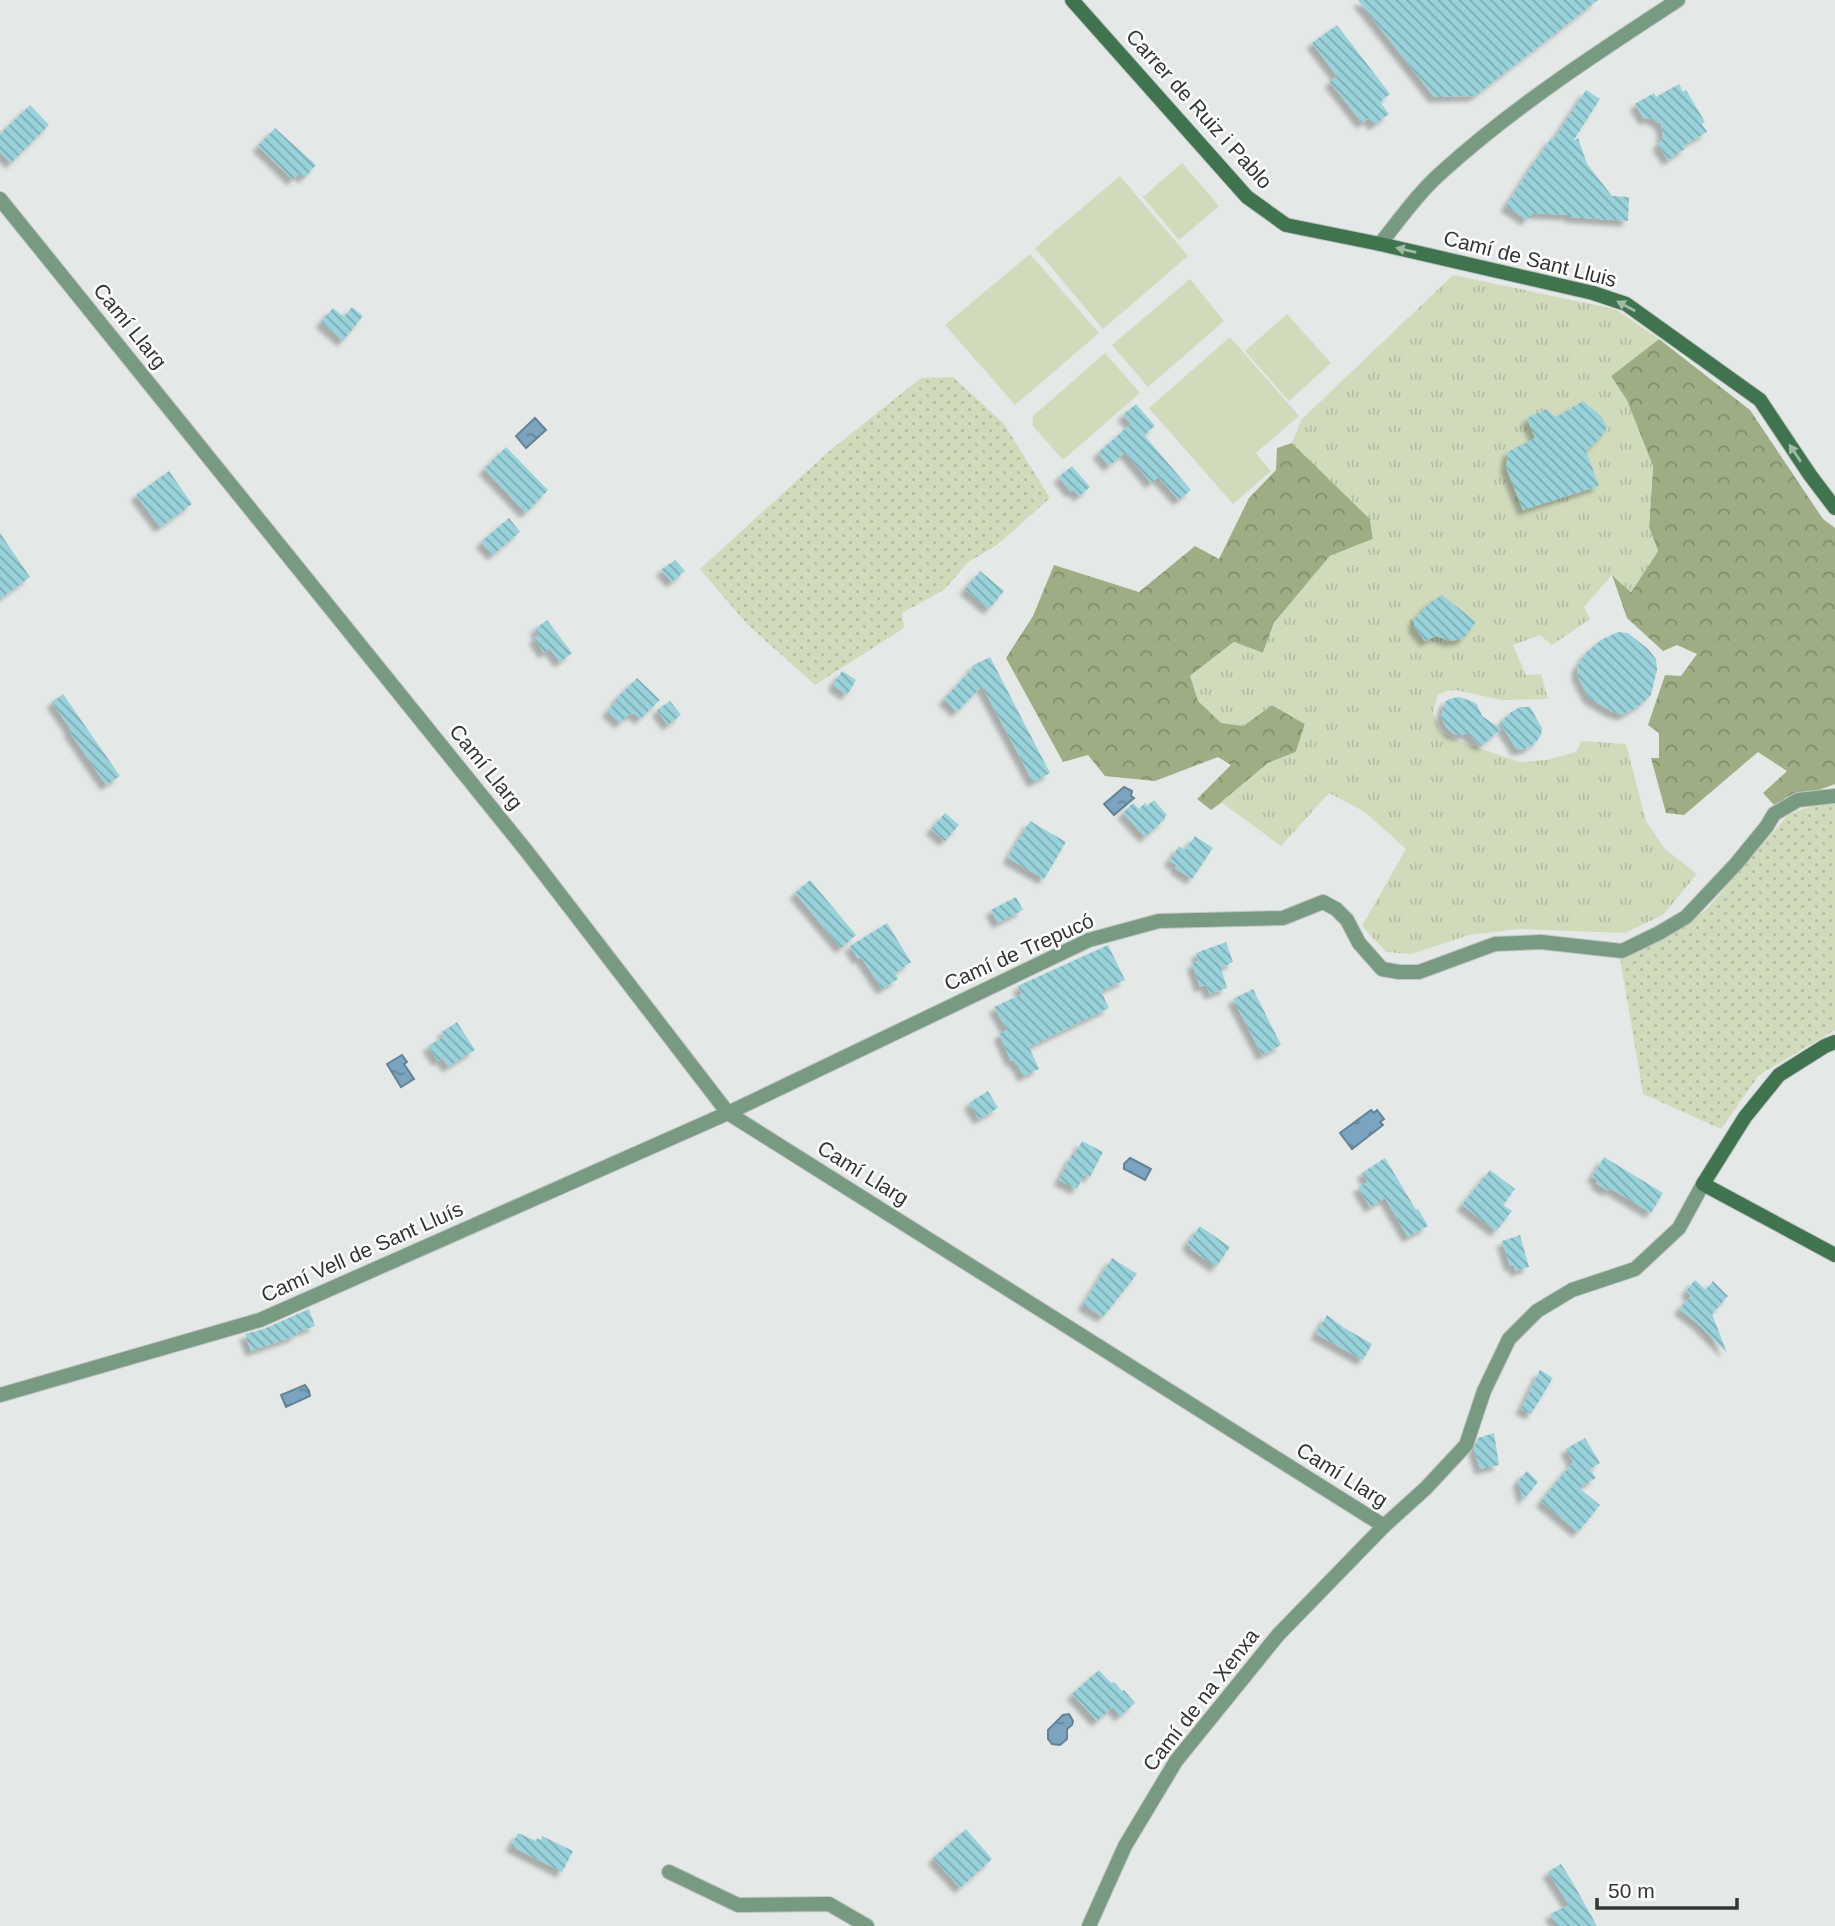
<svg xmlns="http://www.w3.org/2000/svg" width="1835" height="1926" font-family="Arial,sans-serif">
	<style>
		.grass { fill: url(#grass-dots) }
		.forest { fill: url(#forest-crowns) }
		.park { fill: url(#park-tufts) }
		.pitch { fill: #d0dbbc }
		.water { fill: url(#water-ripples); stroke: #658396; stroke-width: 2 }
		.building { fill: url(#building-back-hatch); filter: url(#shadow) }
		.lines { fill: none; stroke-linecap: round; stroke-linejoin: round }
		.street-casing { stroke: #c1c5c4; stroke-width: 16 }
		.secondary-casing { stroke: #c1c5c4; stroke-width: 16 }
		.street { stroke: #789a80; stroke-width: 14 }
		.secondary { stroke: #40744e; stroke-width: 14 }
		.oneway { fill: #a0baa6 }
		.labels { text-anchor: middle; stroke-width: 5; stroke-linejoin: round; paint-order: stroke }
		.street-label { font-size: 21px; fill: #343636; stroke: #fff }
	</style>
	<defs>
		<pattern id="grass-dots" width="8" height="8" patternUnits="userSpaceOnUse" patternTransform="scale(1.75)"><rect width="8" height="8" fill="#d0dbbc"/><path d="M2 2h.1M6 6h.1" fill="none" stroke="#b3bda2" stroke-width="1.8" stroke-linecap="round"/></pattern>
		<pattern id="forest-crowns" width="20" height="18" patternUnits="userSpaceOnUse" patternTransform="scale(1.75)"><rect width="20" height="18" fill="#9ead83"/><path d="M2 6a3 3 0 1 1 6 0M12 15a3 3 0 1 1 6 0" fill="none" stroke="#828e6c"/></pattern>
		<pattern id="park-tufts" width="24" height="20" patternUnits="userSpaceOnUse" patternTransform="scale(1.75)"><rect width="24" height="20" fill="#d0dbbc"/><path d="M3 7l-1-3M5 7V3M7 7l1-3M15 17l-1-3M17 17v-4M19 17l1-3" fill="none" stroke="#b3bda2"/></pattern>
		<pattern id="water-ripples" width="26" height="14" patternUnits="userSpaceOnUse" patternTransform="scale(1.75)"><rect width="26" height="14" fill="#7aa4bf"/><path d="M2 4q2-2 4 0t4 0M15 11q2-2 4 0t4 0" fill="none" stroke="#65869c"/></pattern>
		<pattern id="building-back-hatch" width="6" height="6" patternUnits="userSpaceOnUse" patternTransform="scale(1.75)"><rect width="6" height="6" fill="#98d2db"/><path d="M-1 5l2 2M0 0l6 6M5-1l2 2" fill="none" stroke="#7dabb2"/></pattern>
		<filter id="shadow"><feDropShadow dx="-5.5" dy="5.5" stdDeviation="2" flood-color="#0004"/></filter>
	</defs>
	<rect width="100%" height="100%" fill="#e4e9e8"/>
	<g class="grass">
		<path d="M953 377 1004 424 1050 498 997 545 968 562 945 589 902 613 904 628 815 685 747 624 700 569 827 453 921 378Z"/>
		<path d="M1835 800V1030L1759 1075 1721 1129 1643 1094 1620 958 1668 937 1707 909 1788 815 1817 804Z"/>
	</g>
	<g class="forest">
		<path d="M1659 339 1750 410 1823 519 1835 528V784L1775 806 1763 793 1787 771 1758 752 1684 815 1666 813 1651 758H1659V733L1648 725 1665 675 1681 676 1697 654 1677 645 1663 651 1627 618 1612 575 1631 592 1658 551 1649 527 1653 466 1611 376Z"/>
		<path d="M1292 443 1370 519 1373 539 1330 556 1274 623 1263 653 1234 642 1190 676 1243 726 1272 705 1305 724 1296 752 1268 763 1232 795 1211 810 1197 799 1231 765 1218 757 1155 781 1105 776 1088 755 1063 762 1006 658 1033 616 1054 565 1139 592 1195 546 1219 559 1249 498 1276 470 1277 448Z"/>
	</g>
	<path class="park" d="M1453 275 1615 309 1659 339 1611 376 1627 400 1653 466 1649 527 1658 551 1631 592 1612 575 1584 607 1590 619 1552 645 1540 635 1513 645 1526 675 1541 674 1548 699 1502 700 1455 690 1447 691 1438 695 1433 712 1440 732 1459 741 1520 762 1546 760 1576 752 1581 741 1626 744 1646 821 1665 849 1697 874 1663 915 1625 933 1518 929 1469 935 1411 954 1386 952 1362 926 1406 849 1365 812 1329 793 1281 846 1221 802 1268 763 1296 752 1305 724 1272 705 1243 726 1221 723 1198 701 1190 676 1234 642 1263 653 1274 623 1330 556 1373 539 1370 519 1292 443 1301 420Z"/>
	<g class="pitch">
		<path d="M1182 163 1219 206 1179 240 1143 197Z"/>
		<path d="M1120 176 1188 256 1103 329 1035 248Z"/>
		<path d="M1030 254 1099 333 1015 405 945 325Z"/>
		<path d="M1190 279 1224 321 1148 387 1112 345Z"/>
		<path d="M1287 314 1331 363 1289 401 1245 351Z"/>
		<path d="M1230 337 1299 416 1256 453 1271 471 1233 504 1149 408Z"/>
		<path d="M1105 353 1140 393 1063 460 1033 426V416Z"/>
	</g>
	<g class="water">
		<path d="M535 418 546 430 526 448 516 436Z"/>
		<path d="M1124 787 1132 791 1131 796 1134 798 1114 815 1104 804Z"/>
		<path d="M402 1055 407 1062 404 1064 414 1079 401 1087 387 1064Z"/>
		<path d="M1371 1110 1374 1113 1377 1110 1384 1119 1380 1122 1383 1125 1352 1149 1340 1133Z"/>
		<path d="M1130 1158 1151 1169 1145 1180 1124 1169V1164Z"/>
		<path d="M305 1385 309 1391 310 1396 286 1407 281 1395Z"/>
		<path d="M1069 1714 1073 1721 1072 1725 1067 1729V1739L1060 1745 1052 1744 1048 1739V1730L1063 1715Z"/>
	</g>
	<g class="building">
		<path d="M1358 0H1598L1475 96 1434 97Z"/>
		<path d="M1337 25 1390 94 1380 102 1389 114 1374 125 1369 118 1362 123 1330 82 1337 76 1312 43Z"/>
		<path d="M1679 84 1683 92 1686 90 1705 122 1702 124 1707 132 1684 145 1686 148 1668 160 1658 145 1663 137 1661 124 1651 118 1644 119 1635 104 1654 93 1656 97Z"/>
		<path d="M1586 90 1600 99 1573 141 1578 138 1587 164 1612 196 1629 197 1628 221 1570 217V215L1532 213 1527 220 1506 206 1539 155 1540 156 1551 138 1554 139Z"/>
		<path d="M30 105 49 125 11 163 0 152V134Z"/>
		<path d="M275 128 316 165 304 178 299 173 293 180 258 146Z"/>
		<path d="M352 307 363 316 343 341 321 322 333 308 344 317Z"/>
		<path d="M1583 401 1601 416 1607 427 1603 435 1586 451 1599 486 1523 510 1506 467 1508 452 1535 438 1527 418 1546 409 1556 417Z"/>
		<path d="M1136 404 1155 426 1144 435 1191 490 1179 500 1158 477 1151 483 1125 452 1109 466 1098 453 1131 424 1123 415Z"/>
		<path d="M506 447 548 490 526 513 484 469Z"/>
		<path d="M1072 466 1090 487 1079 496 1074 490 1071 492 1059 477Z"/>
		<path d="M169 471 192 504 160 527 136 495Z"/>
		<path d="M509 518 520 532 493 555 481 542Z"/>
		<path d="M0 533 30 577 0 599Z"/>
		<path d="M675 560 685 571 672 582 661 570Z"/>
		<path d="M980 571 1004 591 989 609 965 589Z"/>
		<path d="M1442 595 1476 622 1463 639 1450 641 1436 636 1425 641 1414 627V619L1422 612 1428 604Z"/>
		<path d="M547 620 572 653 560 662 550 649 544 653 534 638 539 635 535 629Z"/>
		<path d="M1618 632 1628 633 1648 649 1656 659 1657 670 1651 695 1640 705 1623 715 1611 711 1589 698 1578 677 1577 667 1586 653 1601 640Z"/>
		<path d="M990 657 1050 773 1033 782 982 686 957 712 944 699 973 668 972 666Z"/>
		<path d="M842 671 856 680 847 695 833 685Z"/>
		<path d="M637 678 660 700 640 719 634 713 631 715 630 714 620 723 607 711 617 701 615 700Z"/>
		<path d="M63 694 120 776 106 785 69 731 71 730 52 702Z"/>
		<path d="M1459 697 1471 701 1477 704 1482 716 1501 729 1481 746 1467 733 1461 735 1453 734 1446 727 1441 717 1445 702 1449 699Z"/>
		<path d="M670 701 681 715 668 725 657 710Z"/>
		<path d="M1520 707H1530L1542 728 1541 735 1537 741 1528 748 1517 750 1500 723 1510 713Z"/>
		<path d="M1154 800 1167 815 1164 818 1165 819 1145 837 1123 813 1133 803 1139 809 1145 803 1147 806Z"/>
		<path d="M945 813 959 825 945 841 931 829Z"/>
		<path d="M1030 821 1066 842 1044 879 1008 858Z"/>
		<path d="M1195 836 1213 848 1192 879 1175 868 1177 865 1169 861 1179 846 1185 850Z"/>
		<path d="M810 880 856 935 841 948 795 893Z"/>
		<path d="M1016 897 1023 910 998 923 991 910Z"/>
		<path d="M887 923 911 962 895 973 898 979 882 989 861 957 858 959 850 946Z"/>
		<path d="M1226 942 1233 962 1221 968 1227 988 1210 994 1206 985 1200 987 1192 963 1199 961 1196 953Z"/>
		<path d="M1108 945 1125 980 1101 991 1109 1008 1029 1047 1039 1069 1023 1076 1018 1065H1016L1014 1060 1011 1061 999 1034 1007 1030 994 1007 1022 994 1018 986Z"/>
		<path d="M1253 989 1281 1045 1262 1055 1233 999Z"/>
		<path d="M457 1022 475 1050 448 1067 442 1058 438 1061 428 1046 445 1036 442 1032Z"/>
		<path d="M988 1091 998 1108 979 1119 969 1103Z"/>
		<path d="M1082 1141 1103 1152 1090 1177 1084 1175 1077 1189 1059 1180 1072 1155 1074 1156Z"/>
		<path d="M1604 1157 1663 1193 1651 1213 1610 1188 1608 1191 1596 1183 1598 1180 1592 1177Z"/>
		<path d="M1385 1158 1416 1210 1418 1209 1428 1226 1408 1237 1385 1198 1370 1207 1358 1187 1368 1182 1362 1173Z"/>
		<path d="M1490 1170 1515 1189 1503 1205 1512 1211 1496 1231 1462 1205Z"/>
		<path d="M1200 1226 1230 1247 1216 1267 1191 1249 1192 1248 1187 1244Z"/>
		<path d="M1520 1235 1529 1267 1515 1271 1514 1265 1510 1266 1502 1241Z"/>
		<path d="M1112 1258 1137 1274 1103 1317 1083 1305Z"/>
		<path d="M1695 1280 1706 1290 1713 1281 1728 1296 1712 1314 1727 1353 1697 1323 1679 1309 1691 1296 1686 1291Z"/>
		<path d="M309 1309 315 1326 298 1332 295 1336 251 1351 245 1334 264 1329Z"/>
		<path d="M1327 1315 1343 1327 1372 1344 1363 1360 1316 1334Z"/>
		<path d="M1540 1370 1553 1378 1531 1414 1521 1409Z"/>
		<path d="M1494 1433 1499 1465 1480 1469 1474 1449 1478 1438Z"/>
		<path d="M1585 1438 1600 1463 1590 1469 1596 1478 1579 1488 1600 1505 1578 1532 1541 1501 1573 1462 1566 1449Z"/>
		<path d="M1527 1471 1538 1482 1523 1500 1518 1481Z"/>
		<path d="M1099 1670 1107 1679 1112 1683 1114 1682 1122 1691 1124 1690 1135 1703 1120 1716 1113 1707 1097 1721 1072 1694Z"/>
		<path d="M966 1829 992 1859 960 1888 933 1858Z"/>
		<path d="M518 1833 536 1841 537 1838 541 1840 542 1836 573 1851 562 1872 511 1846Z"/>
		<path d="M1561 1864 1570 1878 1597 1926H1558L1550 1914 1569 1905 1548 1872Z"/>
	</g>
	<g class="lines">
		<defs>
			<g id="street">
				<path d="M0 199 528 853 728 1113 1384 1526"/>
				<path d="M1380 244C1400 219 1419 192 1443 171 1515 106 1597 53 1678 0"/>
				<path d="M0 1395 260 1320 728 1113 1089 940 1159 921 1283 918 1323 902 1336 909 1347 920 1359 943 1382 969 1399 972H1419L1495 944 1541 942 1622 951 1659 933 1686 917 1736 864 1767 826 1774 814 1798 800 1835 796"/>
				<path d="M669 1872 738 1905 829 1904 867 1926"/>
				<path d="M1089 1926 1125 1846 1176 1761 1278 1635 1384 1526 1426 1488 1466 1445 1484 1391 1509 1339 1537 1311 1572 1290 1635 1269 1679 1228 1703 1184"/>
			</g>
			<g id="secondary">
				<path d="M1072 0 1247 197 1286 225 1380 244 1593 293 1626 304 1760 400 1810 475 1835 508"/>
				<path d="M1835 1042 1825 1046 1779 1075 1745 1117 1703 1184 1835 1255"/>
			</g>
		</defs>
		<use href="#street" class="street-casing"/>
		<use href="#secondary" class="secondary-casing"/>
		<use href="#street" class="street"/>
		<use href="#secondary" class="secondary"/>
	</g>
	<defs><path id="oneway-solid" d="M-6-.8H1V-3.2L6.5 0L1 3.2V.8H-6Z" transform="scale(1.75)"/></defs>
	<g class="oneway">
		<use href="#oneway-solid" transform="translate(1406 250) rotate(-167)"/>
		<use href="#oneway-solid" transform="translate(1626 306) rotate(-152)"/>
		<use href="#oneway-solid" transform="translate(1795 453) rotate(-124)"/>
	</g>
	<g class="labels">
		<g class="street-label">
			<text transform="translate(1199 109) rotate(48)" y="7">Carrer de Ruiz i Pablo</text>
			<text transform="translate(1530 259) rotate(14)" y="7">Camí de Sant Lluis</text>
			<text transform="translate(130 326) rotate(51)" y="7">Camí Llarg</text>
			<text transform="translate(486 767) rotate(51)" y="7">Camí Llarg</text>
			<text transform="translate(1019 952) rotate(-24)" y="7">Camí de Trepucó</text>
			<text transform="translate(863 1173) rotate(32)" y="7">Camí Llarg</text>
			<text transform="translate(362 1252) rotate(-24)" y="7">Camí Vell de Sant Lluís</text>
			<text transform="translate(1342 1475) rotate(32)" y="7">Camí Llarg</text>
			<text transform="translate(1201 1700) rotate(-52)" y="7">Camí de na Xenxa</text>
		</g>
	</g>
	<path d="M1597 1898v10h140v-10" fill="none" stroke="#343636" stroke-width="3.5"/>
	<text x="1608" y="1898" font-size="21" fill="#343636" stroke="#ffffff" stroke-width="5" paint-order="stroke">50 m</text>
</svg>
